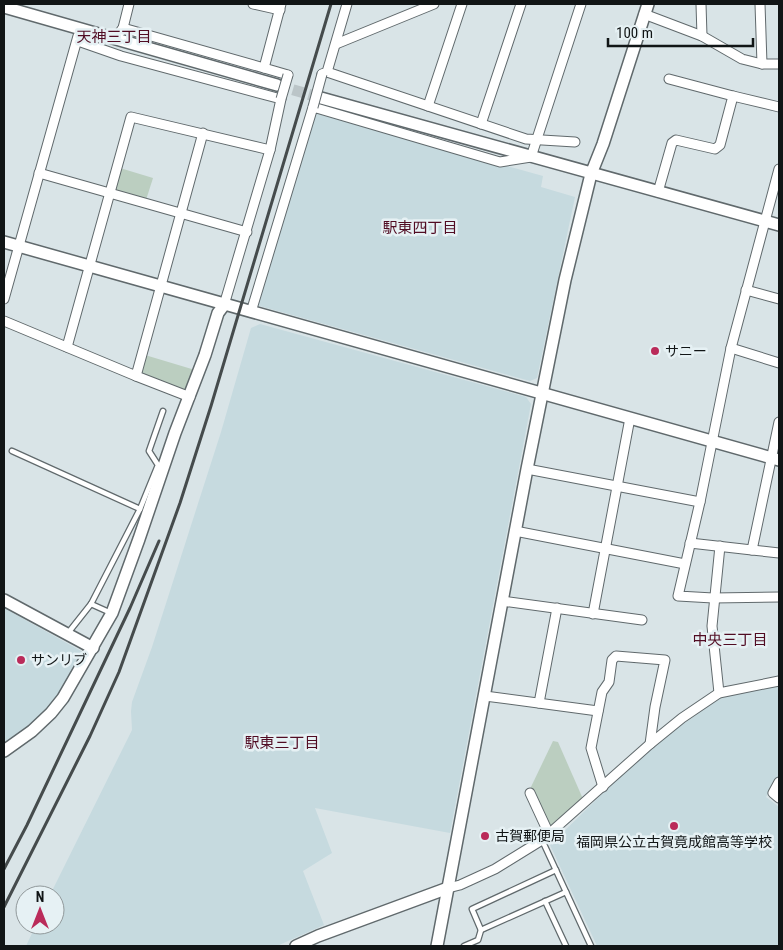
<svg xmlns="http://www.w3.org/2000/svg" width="783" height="950" font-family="'Roboto Condensed','Noto Sans JP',sans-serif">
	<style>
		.built { fill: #c6dadf }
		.green { fill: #bbcec0 }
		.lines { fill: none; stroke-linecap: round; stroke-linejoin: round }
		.tertiary-tunnel { stroke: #bbc5c8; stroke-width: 11; stroke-dasharray: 11 5.5; stroke-linecap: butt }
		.service-casing { stroke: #60696c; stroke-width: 7 }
		.minor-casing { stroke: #60696c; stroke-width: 11 }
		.tertiary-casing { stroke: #60696c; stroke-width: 14 }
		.service { stroke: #fff; stroke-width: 4.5 }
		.minor { stroke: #fff; stroke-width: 9 }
		.tertiary { stroke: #fff; stroke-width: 11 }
		.rail { stroke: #454b4c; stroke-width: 3 }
		.minor-bridge-casing { stroke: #60696c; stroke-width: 11; stroke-linecap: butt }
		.minor-bridge { stroke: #fff; stroke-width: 9 }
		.poi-dot { fill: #ba2b5a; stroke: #e6f1f4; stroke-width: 2 }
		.labels { text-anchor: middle; stroke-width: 5; stroke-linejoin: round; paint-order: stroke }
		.poi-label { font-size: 14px; fill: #111516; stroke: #e6f1f4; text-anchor: start }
		.neighbourhood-label { font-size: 15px; fill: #510c23; stroke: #e6f1f4 }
	</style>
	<rect width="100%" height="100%" fill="#d9e4e7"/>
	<g class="built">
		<path d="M314 113 543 176 541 187 575 197 537 378 530 381 256 305Z"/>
		<path d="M260 324 526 397 531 404 450 833 315 808 332 853 303 871 324 925 277 946H26L36 925H55V895H50L132 730 131 711 132 702 152 647 221 432 251 328Z"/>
		<path d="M4 608 81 651 83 657 47 713 4 746Z"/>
		<path d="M779 684V777L766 797 779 807V946H597L550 845 650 747 725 695Z"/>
	</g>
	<g class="green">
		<path d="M120 168 153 178 146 200 114 190Z"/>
		<path d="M145 355 195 370 188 389 184 391 141 373Z"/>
		<path d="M553 741 558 742 583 799 549 828 530 789Z"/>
	</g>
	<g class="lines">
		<path class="tertiary-tunnel" d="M277 85 321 98"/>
		<defs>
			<g id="service">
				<path d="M12 451 140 509"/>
				<path d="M91 604 111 613"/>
				<path d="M68 633 91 604 140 509 158 465 149 451 163 411"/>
				<path d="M542 840 591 946"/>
				<path d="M545 901 566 946"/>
				<path d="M481 930 566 892"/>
				<path d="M464 946 478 940 481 930 472 909 556 870"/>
			</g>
			<g id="minor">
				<path d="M253 4 280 10"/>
				<path d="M281 4 264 68 288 75"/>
				<path d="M701 4 702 36"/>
				<path d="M760 4 762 64"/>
				<path d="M644 14 702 36 742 59 762 64H779"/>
				<path d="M123 28 264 68"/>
				<path d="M120 32 123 28 129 4"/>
				<path d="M336 44 434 4"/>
				<path d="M327 72 526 139 575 142"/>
				<path d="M322 74 327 72 347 4"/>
				<path d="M733 96 779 107"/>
				<path d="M428 106 462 4"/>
				<path d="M481 124 521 4"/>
				<path d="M779 169 731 348 700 502 678 596 713 598 779 597"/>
				<path d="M39 173 247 232"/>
				<path d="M658 192 672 143 676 140 715 149 720 145 733 96 669 79"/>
				<path d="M746 290 779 299"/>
				<path d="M4 299 78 36"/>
				<path d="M224 305 270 150"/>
				<path d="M251 312 313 107 500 162 531 157 581 4"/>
				<path d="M4 321 136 376 203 133"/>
				<path d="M67 347 131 117 270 150 281 99 121 56 78 41"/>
				<path d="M731 348 779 363"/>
				<path d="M136 376 190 397"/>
				<path d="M527 469 700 502"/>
				<path d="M515 531 685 564"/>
				<path d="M690 543 752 550 779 422"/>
				<path d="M752 550 779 553"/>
				<path d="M502 601 642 620"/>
				<path d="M593 614 630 418"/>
				<path d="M719 693 712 626 720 546"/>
				<path d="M485 696 598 711"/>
				<path d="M539 703 557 608"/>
				<path d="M779 782 773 793 779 798"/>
				<path d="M603 787 591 748 602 692 609 682 612 660 616 656 665 660 655 707 650 744"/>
				<path d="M530 793 549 834"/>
				<path d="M448 888 460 885 495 869 542 840 650 744 682 718 719 693 779 681"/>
			</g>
			<g id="tertiary">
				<path d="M4 7 277 85"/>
				<path d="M321 98 779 225"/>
				<path d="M4 242 779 460"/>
				<path d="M4 600 93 648"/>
				<path d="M4 751 32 731 51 713 63 698 112 613 139 539 175 433 205 355 218 313 224 305"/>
				<path d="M296 946 318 936 448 888"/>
				<path d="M437 946 527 469 565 280 591 174 603 144 648 4"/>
			</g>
		</defs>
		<use href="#service" class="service-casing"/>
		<use href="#minor" class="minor-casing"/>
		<use href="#tertiary" class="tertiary-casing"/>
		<use href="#service" class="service"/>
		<use href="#minor" class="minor"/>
		<use href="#tertiary" class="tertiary"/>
		<g class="rail">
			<path d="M4 869 27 825 130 608 159 541"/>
			<path d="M4 907 90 736 119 672 180 503 211 406 331 4"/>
		</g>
		<defs>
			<g id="minor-bridge">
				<path d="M281 99 288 75"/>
				<path d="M313 107 322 74"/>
			</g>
		</defs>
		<use href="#minor-bridge" class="minor-bridge-casing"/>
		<use href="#minor-bridge" class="minor-bridge"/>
	</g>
	<g class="poi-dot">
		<circle cx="655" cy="351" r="5"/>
		<circle cx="21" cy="660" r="5"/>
		<circle cx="674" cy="826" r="5"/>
		<circle cx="485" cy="836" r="5"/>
	</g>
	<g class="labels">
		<g class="poi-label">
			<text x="665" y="356">サニー</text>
			<text x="31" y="665">サンリブ</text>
			<text x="495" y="841">古賀郵便局</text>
			<text x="674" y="847" text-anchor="middle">福岡県公立古賀竟成館高等学校</text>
		</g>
		<g class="neighbourhood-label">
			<text x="114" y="42">天神三丁目</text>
			<text x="420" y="233">駅東四丁目</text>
			<text x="730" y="645">中央三丁目</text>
			<text x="282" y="748">駅東三丁目</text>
		</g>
	</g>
	<rect width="783" height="950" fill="none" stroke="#111516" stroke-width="10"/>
	<g transform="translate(40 910)"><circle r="24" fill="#e6f1f4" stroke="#91999b"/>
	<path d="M0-4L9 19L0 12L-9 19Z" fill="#ba2b5a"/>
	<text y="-8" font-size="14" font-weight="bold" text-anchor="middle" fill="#111516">N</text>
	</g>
	<path d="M608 38v8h145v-8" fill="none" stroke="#111516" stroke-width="2.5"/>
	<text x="616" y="38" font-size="15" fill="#111516" stroke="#e6f1f4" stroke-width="4" paint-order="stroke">100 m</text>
</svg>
